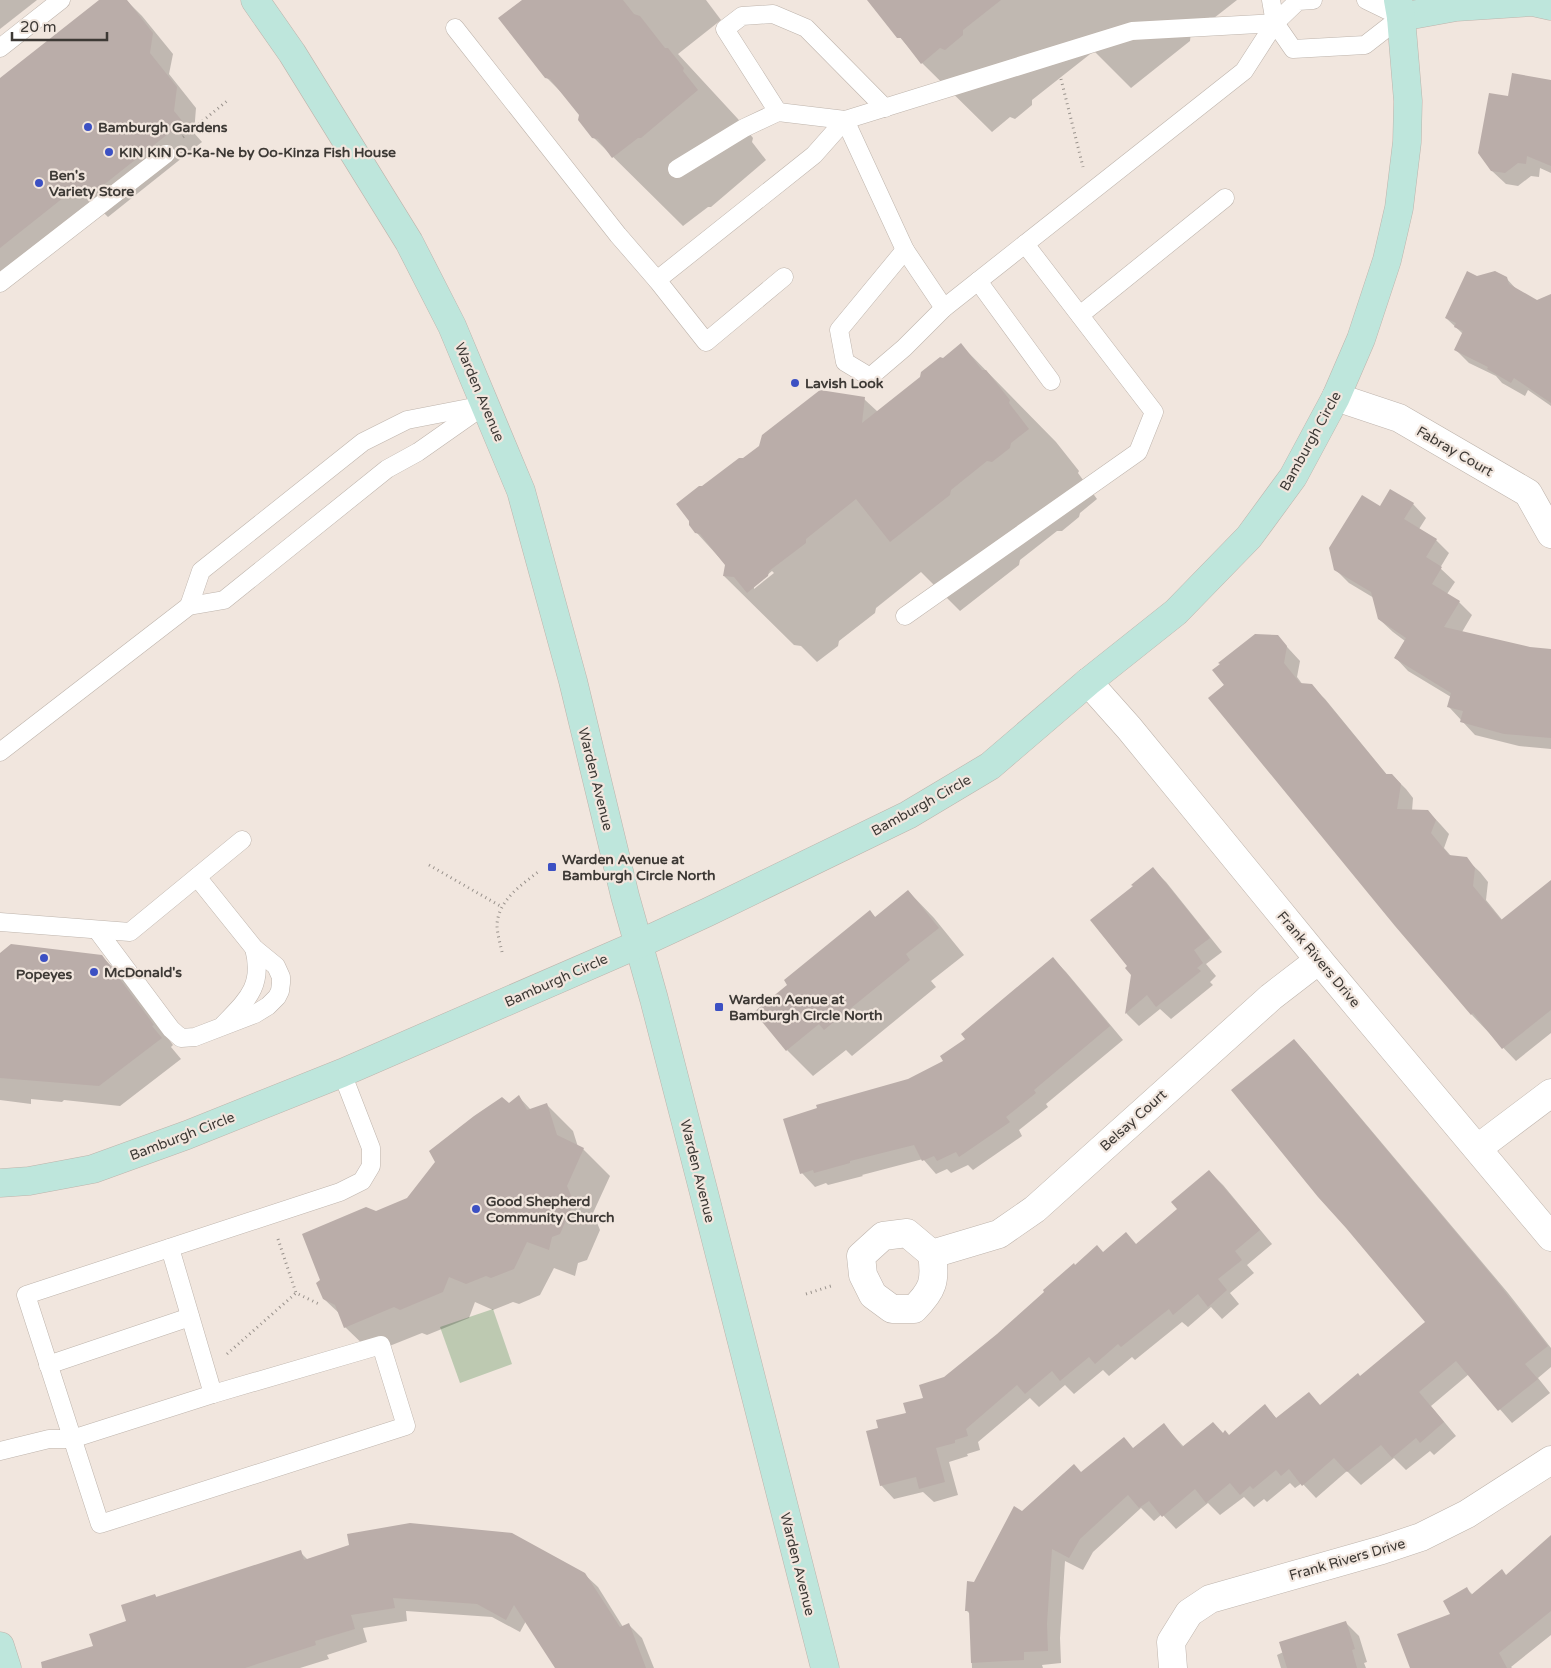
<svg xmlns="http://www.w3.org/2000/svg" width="1551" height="1668" font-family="'Varela Round',sans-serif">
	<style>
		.green { fill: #bdc9b1 }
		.shadow { fill: #0003; fill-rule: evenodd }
		.building { fill: #baada9 }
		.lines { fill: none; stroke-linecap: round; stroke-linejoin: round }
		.lane-casing { stroke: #beb4ac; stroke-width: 19 }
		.street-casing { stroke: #beb4ac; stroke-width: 29 }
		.secondary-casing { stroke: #beb4ac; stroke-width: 29 }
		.path { stroke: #99928c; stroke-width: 3; stroke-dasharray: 1 4; stroke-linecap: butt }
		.lane { stroke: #fff; stroke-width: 18 }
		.street { stroke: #fff; stroke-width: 28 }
		.secondary { stroke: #bee6dc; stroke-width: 28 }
		.poi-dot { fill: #3c50c3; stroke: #f1e6de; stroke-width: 2 }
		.labels { text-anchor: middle; stroke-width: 4.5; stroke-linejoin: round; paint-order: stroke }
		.poi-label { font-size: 14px; font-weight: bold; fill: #3d3935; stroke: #f1e6de; text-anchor: start }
		.street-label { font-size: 14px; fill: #3d3935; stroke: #f1e6de }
	</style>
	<rect width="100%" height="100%" fill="#f1e6de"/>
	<path class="green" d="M493 1309 512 1364 460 1383 440 1327Z"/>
	<g class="shadow">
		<path d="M0 0H37L0 29Z"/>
		<path d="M101 0H126L142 16 173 54 169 74 196 108 194 133 202 142 108 217 98 207 0 284V80Z"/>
		<path d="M524 0H706L721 20 678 54 738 119 753 138 752 142 766 160 711 207H708L683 226 593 137 580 115 567 98 546 77Z"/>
		<path d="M873 0H1237L1214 18 1210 17 1191 32 1190 41 1131 88 1094 51 1032 100V105L1015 119 1010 117 992 132 922 63 874 7Z"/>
		<path d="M1551 89V173L1540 168 1539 177 1531 176 1518 186 1506 184 1492 171 1509 97Z"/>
		<path d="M1477 277 1506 278 1519 292 1537 301 1551 296V406L1528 390 1525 396 1502 383 1496 376 1469 363 1455 349 1463 334 1446 318Z"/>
		<path d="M961 345 1056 442 1079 471 1078 473 1097 499 1080 513 1079 517 1062 531H1057L1020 560 1019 565 960 611 921 572 876 608 875 613 839 641 838 646 817 662 801 646 794 645 724 576 726 565 696 532 703 488 744 460 864 399 878 412ZM772 571 774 573 754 589V586Z"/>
		<path d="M1413 504 1426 518 1419 529 1436 540 1449 553 1440 568 1455 582 1447 594 1459 602 1472 615 1462 632 1530 648 1551 650V749L1519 746 1475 735 1449 707 1451 697 1408 671 1395 657 1405 641 1393 632 1379 619 1374 598 1349 583 1336 570 1380 507Z"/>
		<path d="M1277 636 1300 661 1297 677 1303 685 1311 686 1325 699 1388 776 1392 775 1406 789 1413 798 1412 811H1428L1441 825 1449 834 1444 848 1451 856 1466 859 1480 872 1488 882 1486 900 1503 921 1551 882V1033L1516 1061 1472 1015 1210 698Z"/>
		<path d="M1153 869 1166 882 1222 952 1206 964 1216 976 1210 982 1213 985 1171 1019 1160 1009 1139 1026 1126 1013 1132 974 1135 886Z"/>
		<path d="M908 891 934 918 964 955 931 981 936 987 852 1056 846 1050 813 1076 787 1050 870 912 876 918Z"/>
		<path d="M0 954 101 956 122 976 173 1045 171 1047 181 1059 120 1106 64 1100 62 1102 31 1099V1104L0 1100Z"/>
		<path d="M1053 959 1066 972 1123 1040 1046 1104 1048 1107 1019 1130 1022 1136 973 1170 968 1165 951 1173 947 1169 936 1174 923 1159 862 1175 863 1176 828 1185 826 1183 815 1187 802 1173 908 1080 945 1062Z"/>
		<path d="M1294 1040 1307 1054 1508 1293 1551 1348V1367L1538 1378 1550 1393 1512 1423 1469 1374 1431 1406 1456 1436 1434 1455 1430 1451 1406 1470 1394 1458 1361 1485 1347 1471 1316 1498 1302 1483 1295 1488 1290 1483 1267 1502 1264 1499 1254 1507 1244 1497 1220 1515 1208 1503 1176 1529 1162 1514 1154 1521 1141 1508 1093 1552 1083 1570 1065 1561 1060 1638 1061 1663 1042 1665 1043 1668H972L970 1614 966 1610 975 1583 1022 1512 1081 1474 1134 1449 1164 1425 1184 1447 1224 1434 1229 1436 1265 1406 1277 1419 1321 1406 1360 1377 1426 1322Z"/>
		<path d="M519 1097 531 1110 547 1105 573 1131 578 1147 583 1149 610 1176 593 1213 600 1230 587 1260 578 1263 575 1276 554 1268 540 1295 519 1304 513 1302 493 1310 475 1302 469 1318 427 1335 422 1333 372 1353 345 1327 341 1315 324 1299 376 1213 408 1200Z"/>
		<path d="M1209 1171 1223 1185 1272 1244 1247 1265 1254 1273 1230 1293 1239 1304 1222 1319 1211 1307 1188 1327 1182 1322 1135 1360 1132 1357 1109 1376 1103 1370 1074 1394 1065 1385 1039 1407 1030 1398 978 1442 980 1450 967 1454 968 1456 949 1462 958 1495 934 1502 923 1492 894 1499 881 1485 880 1428 907 1414 945 1378 998 1335 1075 1267 1104 1253 1137 1245 1179 1209Z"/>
		<path d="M1551 1537V1635L1511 1667 1512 1668H1415L1452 1615 1467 1589 1473 1595 1507 1576Z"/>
		<path d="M300 1552 308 1560 584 1574 598 1587 623 1627 629 1625 642 1638 654 1668H560L526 1621 520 1632 492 1617 406 1611 407 1621 363 1628 367 1642 327 1655 329 1659 300 1668H84L94 1647 128 1622 155 1595 157 1598Z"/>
		<path d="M1346 1623 1359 1636 1367 1662 1364 1663 1366 1668H1281L1277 1655Z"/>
	</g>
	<g class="building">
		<path d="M99 0H127L153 33 150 53 177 87 174 111 183 122 87 198 78 186 0 248V78Z"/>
		<path d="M522 0H623L634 14 640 16 665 48H668L684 68 683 71 698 90 641 138H638L612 158 598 139 592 138 578 120 579 115 550 79 545 78 498 18Z"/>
		<path d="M867 0H1001L963 30V35L945 50 940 48 921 64 901 38H897Z"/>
		<path d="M1512 73 1551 80V166L1527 156 1526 164 1518 163 1505 173 1491 171 1478 153 1489 93 1508 96Z"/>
		<path d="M1467 271 1477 276 1495 271 1507 277 1509 284 1537 300 1551 294V403L1514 378 1511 383 1487 369 1488 367 1454 350 1463 331 1454 327 1456 323 1445 318Z"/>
		<path d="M961 343 982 370H986L1010 400 1009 403 1029 429 1011 443 1010 448 992 462 987 461 951 490 950 495 890 542 856 499 806 539V543L769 571 768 576 747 593 734 577 723 576 725 565 700 534 695 533 689 525V521L676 504 699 486H702L739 458H743L759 446 762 435 820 390 865 397 862 423 920 377 921 372 940 357 943 358Z"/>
		<path d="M1390 489 1414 503 1404 519 1437 539 1426 557 1442 567 1432 584 1460 601 1444 627 1530 647 1551 649V738L1504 734 1460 722 1463 711 1447 707 1451 693 1394 658 1406 638 1378 619 1371 592 1334 570 1329 548 1362 495 1380 506Z"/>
		<path d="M1255 634 1278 635 1287 646 1284 663 1300 683 1312 684 1386 774H1392L1401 784 1397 809 1428 810 1436 820 1431 833 1449 855 1467 857 1475 868 1473 886 1501 920 1551 880V1010L1502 1049 1473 1013 1471 1015 1395 926 1208 698 1224 685 1212 670 1220 664 1218 663Z"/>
		<path d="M1153 867 1210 938 1194 950 1203 963 1197 968 1201 971 1156 1007 1147 995 1125 1014 1131 975 1125 968 1127 966 1090 920 1133 886 1131 885Z"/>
		<path d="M908 890 939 928 906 954 910 960 824 1030 819 1024 786 1051 754 1012 787 985 784 980 870 910 875 917Z"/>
		<path d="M11 944 102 955 154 1025 152 1026 162 1038 99 1086 0 1078V953Z"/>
		<path d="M1053 957 1110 1026 1034 1090 1036 1093 1006 1117 1010 1122 959 1157 956 1152 937 1161 934 1156 922 1161 914 1145 850 1161V1163L814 1173 813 1170 800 1174 783 1119 817 1108 816 1105 908 1079 943 1061 940 1056 965 1039 961 1034Z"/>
		<path d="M1294 1039 1494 1278 1548 1346 1525 1364 1538 1379 1498 1411 1456 1361 1419 1392 1444 1422 1420 1443 1416 1438 1392 1458 1381 1445 1347 1472 1334 1458 1302 1486 1289 1469 1281 1476 1276 1470 1253 1489 1250 1486 1240 1495 1230 1483 1206 1503 1195 1489 1162 1517 1149 1501 1139 1508 1128 1495 1080 1539 1069 1558 1052 1549 1047 1624 1048 1651 1024 1652V1660L971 1663 969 1611H965L967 1581 974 1582 1014 1506 1022 1511 1074 1464 1081 1472 1124 1437 1133 1448 1164 1423 1182 1447 1213 1422 1223 1433 1225 1430 1229 1435 1265 1404 1276 1418 1309 1392 1320 1405 1358 1373 1360 1376 1425 1322 1346 1228 1318 1197 1231 1090Z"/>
		<path d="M519 1095 527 1110 547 1103 557 1135 584 1148 567 1186 574 1202 560 1234 552 1237 549 1250 527 1242 514 1269 491 1278 486 1276 466 1284 449 1277 443 1292 400 1310 394 1307 344 1328 335 1305 323 1299 316 1283 320 1280 302 1234 366 1207 376 1211 407 1198 435 1162 429 1151 474 1116 502 1097 509 1103Z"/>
		<path d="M1209 1170 1260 1230 1235 1251 1242 1260 1218 1279 1227 1290 1208 1307 1198 1294 1173 1315 1169 1309 1121 1347 1118 1344 1095 1364 1089 1357 1060 1381 1052 1371 1025 1394 1017 1385 966 1429 968 1436 955 1440V1443L936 1448 945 1482 919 1489 916 1477 880 1486 866 1431 878 1428 876 1420 906 1413 903 1403 923 1398 919 1385 944 1377 997 1334 1044 1292 1043 1290 1074 1263 1075 1265 1097 1245 1103 1252 1126 1232 1136 1244 1177 1209 1171 1202Z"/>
		<path d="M410 1523 512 1533 585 1573 620 1627 629 1623 646 1668H555L514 1605 506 1620 477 1604 393 1598 395 1608 351 1615 355 1629 315 1641 316 1645 245 1668H42L41 1662 93 1646 89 1634 126 1621 121 1605 155 1594 156 1597 301 1550 304 1560 349 1545 347 1534Z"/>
		<path d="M1551 1535V1611L1499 1653 1507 1668H1410L1397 1634 1450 1614 1443 1601 1467 1587 1471 1595 1502 1569 1506 1575Z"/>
		<path d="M1346 1621 1355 1649 1352 1650 1357 1668H1287L1279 1642Z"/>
	</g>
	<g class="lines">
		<defs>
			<g id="lane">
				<path d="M1271 0 1275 23 1293 49 1365 45 1401 17 1366 0"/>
				<path d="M455 28 618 235 657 280 814 155 845 120"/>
				<path d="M0 48 61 0"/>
				<path d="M778 112 725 29 742 16 773 14 806 28 885 108"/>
				<path d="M845 120 905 250 944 308"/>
				<path d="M677 169 744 128 778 112 845 120 1132 31 1275 23"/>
				<path d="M905 250 839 330 845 362 870 377 904 348 944 308 1244 71 1275 23 1298 1 1313 0"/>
				<path d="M657 280 706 342 784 277"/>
				<path d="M978 281 1051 381"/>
				<path d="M0 283 166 154"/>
				<path d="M1080 315 1225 198"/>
				<path d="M189 606 201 571 363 442 407 420 479 406"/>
				<path d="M905 616 1138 452 1154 412 1025 244"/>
				<path d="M0 752 189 606 224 600 387 469 418 452 485 405"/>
				<path d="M0 922 130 932 242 840"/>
				<path d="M97 930 171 1029 181 1038 195 1037 255 1014 268 1006 277 997 280 991 281 983V977L276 966 254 948 197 877"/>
				<path d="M223 1025C247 1000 264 986 254 948"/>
				<path d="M48 1365 190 1317"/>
				<path d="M213 1394 381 1345 406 1426 100 1524 26 1295 340 1192 362 1181 371 1166V1148L342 1073"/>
				<path d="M0 1451 49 1439H72L213 1394 170 1248"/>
			</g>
			<g id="street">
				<path d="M1336 397 1399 418 1528 493 1551 534"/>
				<path d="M1088 682 1129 728 1319 960 1551 1237"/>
				<path d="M1478 1148 1551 1093"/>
				<path d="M932 1254C936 1281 933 1290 914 1309H892L873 1295 863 1275 861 1256 883 1236 907 1233 932 1254 999 1234 1035 1209 1271 997 1319 960"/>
				<path d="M1173 1668 1171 1642 1189 1613 1210 1599 1382 1550 1421 1537 1467 1514 1551 1460"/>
			</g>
			<g id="secondary">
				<path d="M255 0 292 53 409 242 452 326 521 491 573 681 625 896 654 999 704 1193 825 1668"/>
				<path d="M1401 17 1456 7 1533 2 1551 6"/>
				<path d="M0 1183 29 1181 93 1169 187 1135 342 1073 639 944 708 912 908 815 990 766 1088 682 1176 612 1249 537 1293 477 1336 397 1361 339 1387 260 1399 208 1407 142 1408 101 1401 17 1398 0"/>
				<path d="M0 1646 7 1668"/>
			</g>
		</defs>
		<use href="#lane" class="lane-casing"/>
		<use href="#street" class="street-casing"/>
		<use href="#secondary" class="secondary-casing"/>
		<g class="path">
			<path d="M1061 79 1083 167"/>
			<path d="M183 137 227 101"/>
			<path d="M429 865 502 907"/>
			<path d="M502 952C500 943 497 933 497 924 499 900 520 886 538 872"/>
			<path d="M278 1239 296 1293 321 1305"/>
			<path d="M806 1294 834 1285"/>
			<path d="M227 1354 296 1293"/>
		</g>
		<use href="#lane" class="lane"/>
		<use href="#street" class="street"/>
		<use href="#secondary" class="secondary"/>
	</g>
	<g class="poi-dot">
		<circle cx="88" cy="127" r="5"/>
		<circle cx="109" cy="152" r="5"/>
		<circle cx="39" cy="183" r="5"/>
		<circle cx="795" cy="383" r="5"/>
		<rect x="547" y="862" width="10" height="10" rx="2.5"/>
		<circle cx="44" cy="958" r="5"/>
		<circle cx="94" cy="972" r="5"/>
		<rect x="714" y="1002" width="10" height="10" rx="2.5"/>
		<circle cx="476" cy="1209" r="5"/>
	</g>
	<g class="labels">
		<g class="poi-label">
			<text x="98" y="132">Bamburgh Gardens</text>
			<text x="119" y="157">KIN KIN O-Ka-Ne by Oo-Kinza Fish House</text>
			<text x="49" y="180">Ben's<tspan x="49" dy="16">Variety Store</tspan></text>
			<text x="805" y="388">Lavish Look</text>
			<text x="562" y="864">Warden Avenue at<tspan x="562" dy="16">Bamburgh Circle North</tspan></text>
			<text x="104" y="977">McDonald's</text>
			<text x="44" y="979" text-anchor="middle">Popeyes</text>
			<text x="729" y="1004">Warden Aenue at<tspan x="729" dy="16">Bamburgh Circle North</tspan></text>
			<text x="486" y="1206">Good Shepherd<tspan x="486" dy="16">Community Church</tspan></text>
		</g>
		<g class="street-label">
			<text transform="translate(480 392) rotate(67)" y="5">Warden Avenue</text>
			<text transform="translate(1310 441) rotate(-61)" y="5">Bamburgh Circle</text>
			<text transform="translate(1455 451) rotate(30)" y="5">Fabray Court</text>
			<text transform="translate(596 779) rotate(76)" y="5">Warden Avenue</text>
			<text transform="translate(921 805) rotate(-29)" y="5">Bamburgh Circle</text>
			<text transform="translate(1319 959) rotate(50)" y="5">Frank Rivers Drive</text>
			<text transform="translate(556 980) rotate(-24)" y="5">Bamburgh Circle</text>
			<text transform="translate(1133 1120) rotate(-42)" y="5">Belsay Court</text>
			<text transform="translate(182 1136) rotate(-21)" y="5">Bamburgh Circle</text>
			<text transform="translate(698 1171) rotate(76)" y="5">Warden Avenue</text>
			<text transform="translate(1347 1559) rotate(-16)" y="5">Frank Rivers Drive</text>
			<text transform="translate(798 1564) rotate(76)" y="5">Warden Avenue</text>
		</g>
	</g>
	<path d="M12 32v8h95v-8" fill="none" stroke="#3d3935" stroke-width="2.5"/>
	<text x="20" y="32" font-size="15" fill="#3d3935" stroke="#f1e6de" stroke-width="4" paint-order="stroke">20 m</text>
</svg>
